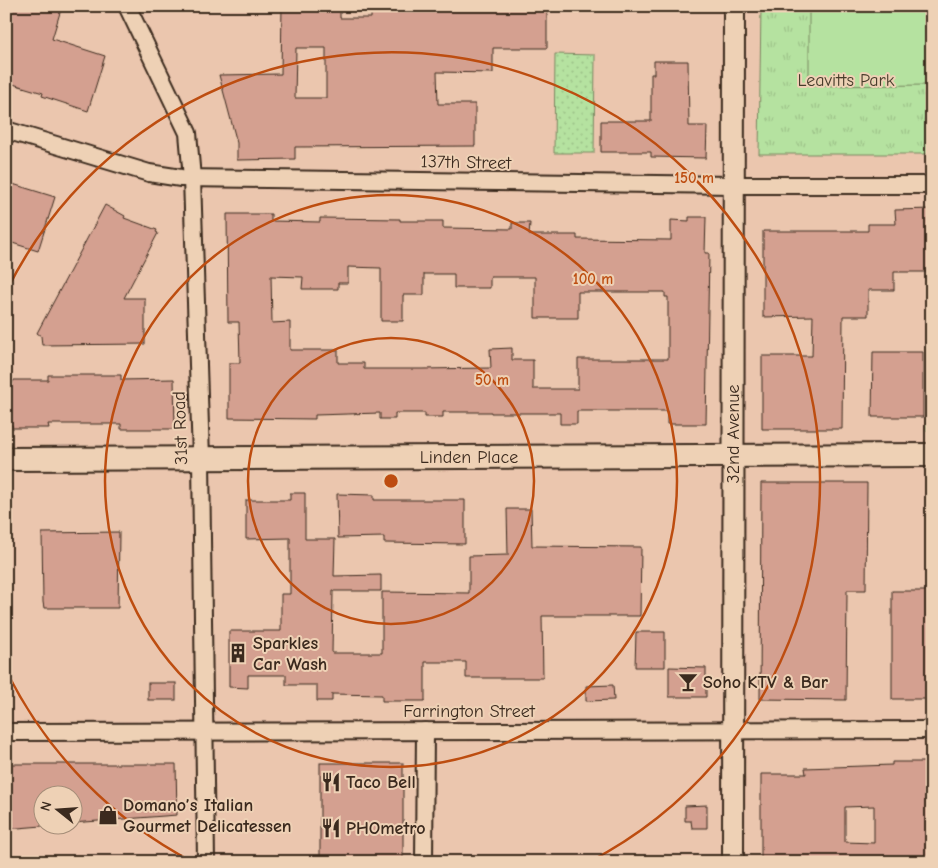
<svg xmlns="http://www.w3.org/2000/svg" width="938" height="868" font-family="'Comic Neue',sans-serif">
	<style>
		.grass { fill: url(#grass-dots); stroke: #78865f }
		.park { fill: url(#park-tufts); stroke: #78865f }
		.garden { fill: #b5e2a0; stroke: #78865f }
		.building { fill: #d4a090; stroke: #3b2a1e; fill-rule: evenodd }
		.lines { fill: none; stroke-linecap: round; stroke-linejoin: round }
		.minor-casing { stroke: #3b2a1e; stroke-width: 20 }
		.tertiary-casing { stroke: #3b2a1e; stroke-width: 24 }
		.secondary-casing { stroke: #3b2a1e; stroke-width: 26 }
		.minor { stroke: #eed1b5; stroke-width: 16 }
		.tertiary { stroke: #eed1b5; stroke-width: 20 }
		.secondary { stroke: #eed1b5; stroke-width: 22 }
		.ring { fill: none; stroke: #bd4d10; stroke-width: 2.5 }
		.labels { text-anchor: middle; stroke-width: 4; stroke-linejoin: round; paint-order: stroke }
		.park-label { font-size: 18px; fill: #473c2b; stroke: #eed1b5 }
		.street-label { font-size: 18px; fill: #3b2a1e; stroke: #eed1b5 }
		.poi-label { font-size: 18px; font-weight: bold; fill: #3b2a1e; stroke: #eed1b5; text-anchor: start }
		.centre { fill: #bd4d10; stroke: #eed1b5; stroke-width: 2.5 }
		.ring-label { font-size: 15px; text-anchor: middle; font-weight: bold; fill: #bd4d10; stroke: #eed1b5; stroke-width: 4; stroke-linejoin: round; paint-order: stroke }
	</style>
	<defs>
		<pattern id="grass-dots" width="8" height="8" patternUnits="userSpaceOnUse" patternTransform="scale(1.25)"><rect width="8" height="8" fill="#b5e2a0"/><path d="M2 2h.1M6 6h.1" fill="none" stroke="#9dc289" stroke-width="1.8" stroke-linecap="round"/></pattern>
		<pattern id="park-tufts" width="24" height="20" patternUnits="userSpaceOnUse" patternTransform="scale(1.25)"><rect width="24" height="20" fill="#b5e2a0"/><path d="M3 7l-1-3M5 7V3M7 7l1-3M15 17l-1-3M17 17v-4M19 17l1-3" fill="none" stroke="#9dc289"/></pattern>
	</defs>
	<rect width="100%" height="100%" fill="#ebc6ae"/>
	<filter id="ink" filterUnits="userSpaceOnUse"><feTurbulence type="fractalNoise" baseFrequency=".02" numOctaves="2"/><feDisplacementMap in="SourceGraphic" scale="10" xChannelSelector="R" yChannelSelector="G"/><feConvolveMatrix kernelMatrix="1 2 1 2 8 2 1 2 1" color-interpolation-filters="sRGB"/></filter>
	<g filter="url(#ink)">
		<g class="grass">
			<path d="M555 54 595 55 594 153H554Z"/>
			<path d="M927 320H932V431H926Z"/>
		</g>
		<path class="park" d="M761 6H932V154H759Z"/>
		<path class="garden" d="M809 6H932V85L809 86Z"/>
		<g class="building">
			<path d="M6 6H62L52 39 105 56 88 111 42 96 43 93 6 82Z"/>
			<path d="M282 6H340V18H371V6H547V48H493V73L437 72 438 104H475V146L295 147V159L237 160V143L219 75 281 74ZM296 48H326V98H295Z"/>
			<path d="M654 61H688L689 126H707L706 158 651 157V152H601V121H651V74H654Z"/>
			<path d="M6 182 55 197 38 251 6 241Z"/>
			<path d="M105 205 125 216 124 218 157 230 156 232 158 233 124 298H145V344L42 345 41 336 37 333Z"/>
			<path d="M932 209V272H894V290H868V316H843L842 429H762V356H812L813 316 763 317V231H868V224H896L895 210Z"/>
			<path d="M227 214H271V221L320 222V218L400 219V221H443V228L512 229V223H530L529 235H577V239L671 240V220L689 221V217H706L705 253H709L706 424H667V411H577V424H560V413H491V412H443V417H425V413H395V419H380V413L315 415V419L229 418V363H240L239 322H228ZM348 267 381 268V321H403V295H424V274H454V288H490V277H535V318H578V292H665V297H668V359H578V389H533V360H512V348L490 349 491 368 422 369H364V363H338V350H290V322L272 323 271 276 303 277 302 289H338V283H348Z"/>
			<path d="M873 352H923V417H872Z"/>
			<path d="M48 375H121V380L174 379 175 429H121V424H48L49 428H12V425H6V393L14 380H48Z"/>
			<path d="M761 483H867L866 590H847L846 700 760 699Z"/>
			<path d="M290 493H305V539H335L334 576 381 575V591H333L332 653H382V592L469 593V556L508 555 507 509H531L532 546 641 547 640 616H542L543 678H466V662H425V701H382V695L332 694V701H317V685H286V675H248V688L229 687V631H281V594H290V538L246 539V500H290Z"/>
			<path d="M337 494 374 495V500H465V544L384 543V537L338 538Z"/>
			<path d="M119 532 118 608H44L43 602 42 533Z"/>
			<rect x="892" y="591" width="40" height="108"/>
			<path d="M636 632H665V667H635Z"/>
			<path d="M669 667 706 668V697H669Z"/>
			<rect x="148" y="683" width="28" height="17"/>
			<path d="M613 685 614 700 586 701V686Z"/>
			<path d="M892 762H932V862H761V774H806L805 768 892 765ZM874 806V843L845 842V807Z"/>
			<rect x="320" y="763" width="83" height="99"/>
			<path d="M6 764H176L177 815 72 823V796H42V826L6 829Z"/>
			<path d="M707 805V828H692L691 821H685V806Z"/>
		</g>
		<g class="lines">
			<defs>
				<g id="minor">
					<path d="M127 6 188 133 192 178 201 458 206 862"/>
					<path d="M6 130 149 173 181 178 734 185H932"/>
					<path d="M6 732 932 730"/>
					<path d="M424 862 425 731"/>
				</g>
				<path id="tertiary" d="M733 862 734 6"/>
				<path id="secondary" d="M6 459 932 455"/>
			</defs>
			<use href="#minor" class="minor-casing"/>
			<use href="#tertiary" class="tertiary-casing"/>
			<use href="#secondary" class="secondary-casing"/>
			<use href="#minor" class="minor"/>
			<use href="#tertiary" class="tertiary"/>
			<use href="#secondary" class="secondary"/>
		</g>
	</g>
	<g class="ring">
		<circle cx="391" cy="481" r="143"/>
		<circle cx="391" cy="481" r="286"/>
		<path d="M193 862A429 429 0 0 1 7 672M7 290A429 429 0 1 1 589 862"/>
	</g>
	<defs>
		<symbol id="building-bare" viewBox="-9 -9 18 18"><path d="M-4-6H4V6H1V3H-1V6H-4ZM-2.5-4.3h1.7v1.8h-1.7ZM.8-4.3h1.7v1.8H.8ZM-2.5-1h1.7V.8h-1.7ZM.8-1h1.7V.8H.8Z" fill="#3b2a1e" stroke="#eed1b5" stroke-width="2.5" paint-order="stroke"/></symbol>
		<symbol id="bar-bare" viewBox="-9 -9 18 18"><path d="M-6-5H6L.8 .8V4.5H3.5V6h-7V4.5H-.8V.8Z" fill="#3b2a1e" stroke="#eed1b5" stroke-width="2.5" paint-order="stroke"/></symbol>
		<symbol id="restaurant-bare" viewBox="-9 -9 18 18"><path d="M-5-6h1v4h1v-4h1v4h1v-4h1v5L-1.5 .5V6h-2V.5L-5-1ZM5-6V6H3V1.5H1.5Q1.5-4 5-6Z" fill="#3b2a1e" stroke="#eed1b5" stroke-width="2.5" paint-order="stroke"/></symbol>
		<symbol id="shop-bare" viewBox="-9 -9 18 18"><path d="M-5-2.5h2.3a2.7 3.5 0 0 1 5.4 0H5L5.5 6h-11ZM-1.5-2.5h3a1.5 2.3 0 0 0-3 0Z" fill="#3b2a1e" stroke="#eed1b5" stroke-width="2.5" paint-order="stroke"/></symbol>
	</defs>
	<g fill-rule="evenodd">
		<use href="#building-bare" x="224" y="639" width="28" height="28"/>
		<use href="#bar-bare" x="674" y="668" width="28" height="28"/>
		<use href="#restaurant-bare" x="317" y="768" width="28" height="28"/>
		<use href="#shop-bare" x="94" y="801" width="28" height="28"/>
		<use href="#restaurant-bare" x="317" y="814" width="28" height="28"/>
	</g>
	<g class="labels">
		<g class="park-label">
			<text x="846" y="86">Leavitts Park</text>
		</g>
		<g class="street-label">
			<text transform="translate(466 162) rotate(1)" y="6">137th Street</text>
			<text transform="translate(180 428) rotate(-92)" y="6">31st Road</text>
			<text transform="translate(733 434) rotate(-90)" y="6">32nd Avenue</text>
			<text x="469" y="463">Linden Place</text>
			<text x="469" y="717">Farrington Street</text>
		</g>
		<g class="poi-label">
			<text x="253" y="649">Sparkles<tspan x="253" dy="21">Car Wash</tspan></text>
			<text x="703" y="688">Soho KTV &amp; Bar</text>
			<text x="346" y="788">Taco Bell</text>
			<text x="123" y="811">Domano’s Italian<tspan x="123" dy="21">Gourmet Delicatessen</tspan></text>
			<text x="346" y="834">PHOmetro</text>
		</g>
	</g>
	<circle cx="391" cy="481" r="8" class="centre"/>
	<g class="ring-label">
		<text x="694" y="183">150 m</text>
		<text x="593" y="284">100 m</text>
		<text x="492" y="385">50 m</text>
	</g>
	<rect width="938" height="868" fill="none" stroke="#eed1b5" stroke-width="25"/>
	<rect x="12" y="12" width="913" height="843" fill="none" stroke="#3b2a1e" stroke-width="2" filter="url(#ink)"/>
	<g transform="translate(58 810) rotate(287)"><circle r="24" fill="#eed1b5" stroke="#a68e79"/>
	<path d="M0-4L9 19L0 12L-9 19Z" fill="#3b2a1e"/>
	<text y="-8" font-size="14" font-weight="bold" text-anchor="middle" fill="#3b2a1e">N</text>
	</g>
</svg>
